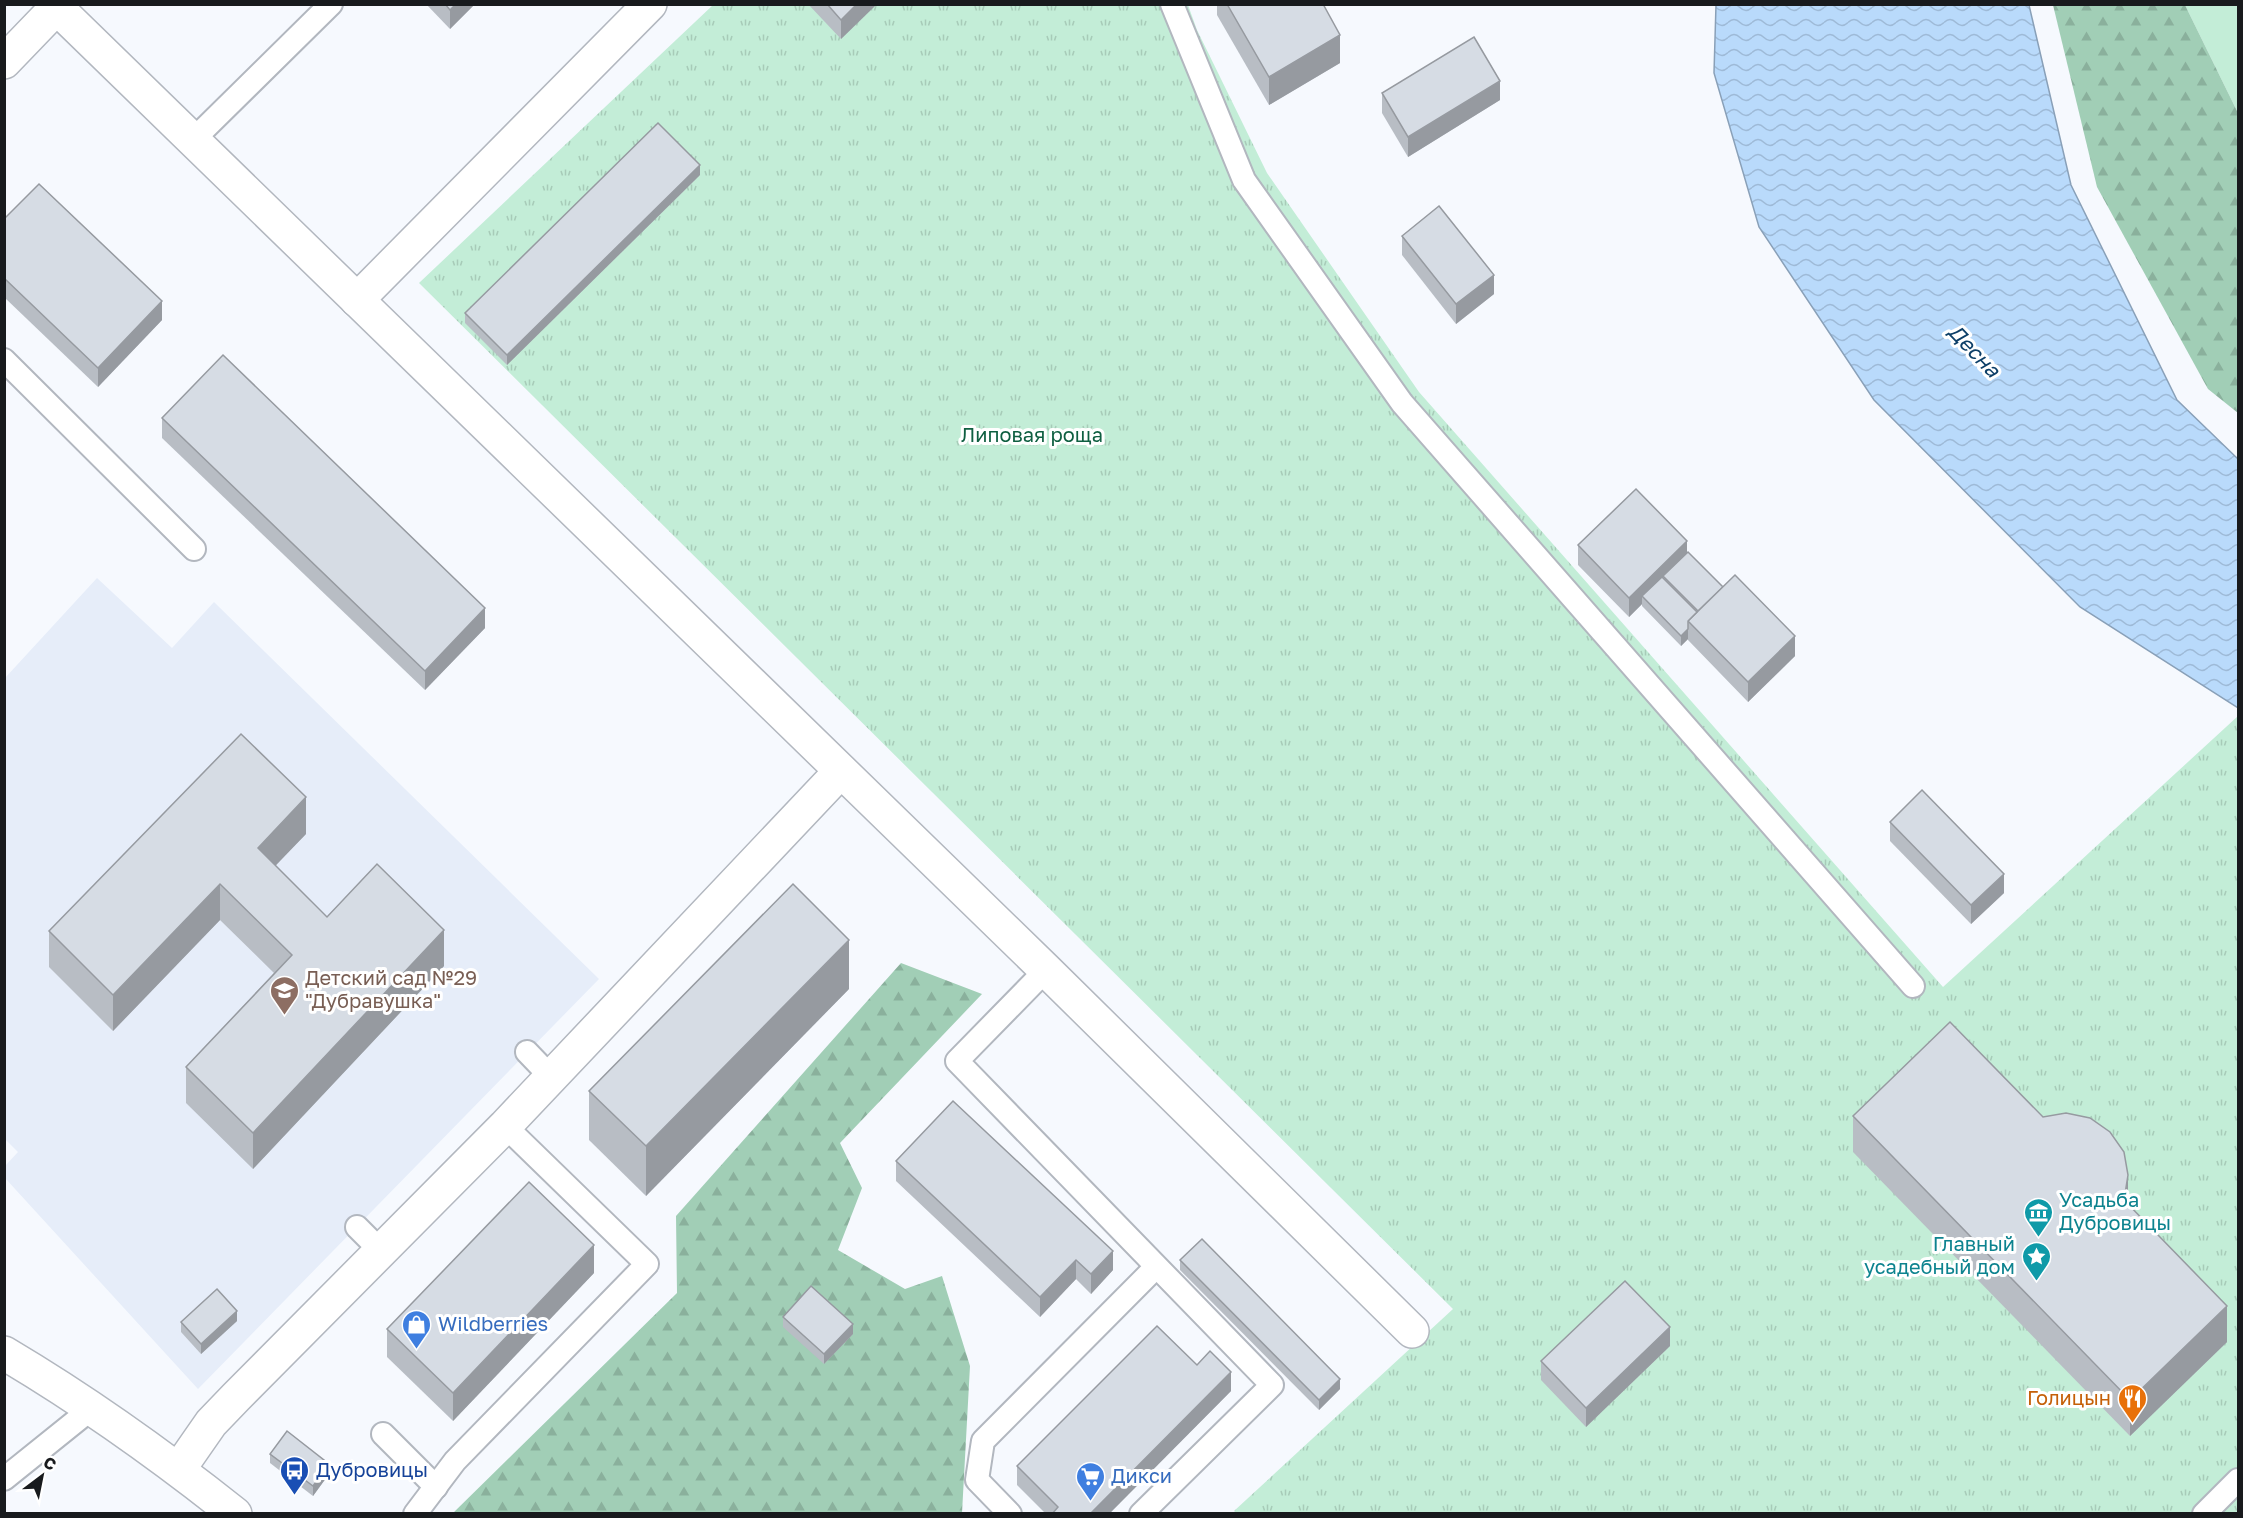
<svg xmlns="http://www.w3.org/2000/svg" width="2243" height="1518" font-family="'Golos Text',sans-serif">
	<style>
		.built { fill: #e6edf9 }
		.grass { fill: #c3edd7 }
		.forest { fill: url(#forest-firs) }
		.park { fill: url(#park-tufts) }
		.water { fill: url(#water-waves); stroke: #89a0b8; stroke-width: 1.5 }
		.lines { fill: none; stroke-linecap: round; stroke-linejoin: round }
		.service-casing { stroke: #b2b7bf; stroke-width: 26 }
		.minor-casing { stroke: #b2b7bf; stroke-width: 36 }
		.service { stroke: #fff; stroke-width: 22 }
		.minor { stroke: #fff; stroke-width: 33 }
		.wall { fill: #b8bdc4 }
		.shaded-wall { fill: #969aa0 }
		.building { fill: #d6dce4; stroke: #969aa0; stroke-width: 1.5 }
		.labels { text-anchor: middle; stroke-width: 6; stroke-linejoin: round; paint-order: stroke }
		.park-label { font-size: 20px; fill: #0f5f41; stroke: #fff }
		.education-label { font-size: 20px; fill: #785e54; stroke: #fff; text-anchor: start }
		.culture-label { font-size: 20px; fill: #0d838f; stroke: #fff; text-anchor: start }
		.shop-label { font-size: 20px; fill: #366cbe; stroke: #fff; text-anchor: start }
		.food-label { font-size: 20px; fill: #c56008; stroke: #fff; text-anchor: end }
		.transit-label { font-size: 20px; fill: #164399; stroke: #fff; text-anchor: start }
		.water-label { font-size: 21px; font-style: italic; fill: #0d3f68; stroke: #fff }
	</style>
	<defs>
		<pattern id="forest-firs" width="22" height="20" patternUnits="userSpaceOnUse" patternTransform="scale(1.5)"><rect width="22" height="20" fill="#a1ceb6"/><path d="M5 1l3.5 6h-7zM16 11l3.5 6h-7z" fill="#8ab09c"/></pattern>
		<pattern id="park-tufts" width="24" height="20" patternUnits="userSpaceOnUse" patternTransform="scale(1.5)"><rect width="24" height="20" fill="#c3edd7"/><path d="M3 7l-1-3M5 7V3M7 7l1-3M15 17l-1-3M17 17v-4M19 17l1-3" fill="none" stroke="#a7cbb8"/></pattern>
		<pattern id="water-waves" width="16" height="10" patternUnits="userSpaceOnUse" patternTransform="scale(1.5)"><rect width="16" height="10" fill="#b9dafb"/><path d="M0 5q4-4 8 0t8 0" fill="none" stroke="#9ebad7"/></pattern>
	</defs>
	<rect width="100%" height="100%" fill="#f6f9fe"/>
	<path class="built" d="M97 578 172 648 214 602 599 979 198 1389 5 1178V1166L18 1152 4 1138 5 678Z"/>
	<path class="grass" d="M2185 5H2238V113Z"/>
	<g class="forest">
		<path d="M2053 5H2185L2238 113V413L2208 389 2097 187Z"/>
		<path d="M901 963 982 994 840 1143 862 1188 838 1250 905 1289 942 1276 970 1366 962 1513 452 1514 677 1293 676 1216Z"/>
	</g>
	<path class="park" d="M713 5H1188L1197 30 1267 173 1419 392 1943 987 2238 716V1513H1236L1234 1511 1453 1309 419 283Z"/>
	<path class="water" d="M1716 5H2029L2071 185 2177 400 2238 459V708L2080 607 1874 400 1759 227 1714 73Z"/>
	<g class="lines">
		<defs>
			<g id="service">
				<path d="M1172 4 1244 180 1402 403 1913 986"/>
				<path d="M192 141 331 4"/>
				<path d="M4 360 194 549"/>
				<path d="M1046 970 957 1061 1272 1385 1141 1514"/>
				<path d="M527 1052 551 1077"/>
				<path d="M357 1227 381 1251"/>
				<path d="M383 1434 436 1487"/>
				<path d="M4 1479 91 1409"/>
				<path d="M415 1514 455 1461 647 1264 505 1126"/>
				<path d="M1010 1514 977 1480 983 1441 1156 1267"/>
				<path d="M2204 1514 2238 1480"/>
			</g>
			<g id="minor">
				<path d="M53 4 1046 970 1412 1331"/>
				<path d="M4 62 56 8"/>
				<path d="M357 300 650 4"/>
				<path d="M4 1353C85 1401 162 1456 235 1514"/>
				<path d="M179 1469 211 1423 236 1397 505 1126 841 771"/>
			</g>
		</defs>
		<use href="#service" class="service-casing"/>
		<use href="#minor" class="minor-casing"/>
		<use href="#service" class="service"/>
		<use href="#minor" class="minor"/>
	</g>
	<g class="wall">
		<path d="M426 4H475L450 29Z"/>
		<path d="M808 4H877L841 39Z"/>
		<path d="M1217 4H1323L1340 63 1269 105 1217 15Z"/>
		<path d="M1382 93 1500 100 1408 157 1382 113Z"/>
		<path d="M700 175 507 365 465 323V313Z"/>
		<path d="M4 219 162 320 98 387 4 297Z"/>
		<path d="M1402 236 1494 294 1456 324 1402 255Z"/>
		<path d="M162 418 485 628 425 690 162 438Z"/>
		<path d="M1578 545 1687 553 1795 656 1748 702 1688 640V639L1681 646 1642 606V604L1629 617 1578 565Z"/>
		<path d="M1890 822 2004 893 1971 924 1890 841Z"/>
		<path d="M306 834 275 865 327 917 444 966 253 1169 186 1103V1067L274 973 220 920 113 1031 49 967V931Z"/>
		<path d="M849 989 646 1196 589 1140V1091Z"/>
		<path d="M1853 1116 2128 1205 2227 1342 2130 1436 1853 1152Z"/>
		<path d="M896 1161 1113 1270 1091 1294 1076 1279 1040 1317 896 1181Z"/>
		<path d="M1180 1260 1340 1389 1319 1410 1180 1270Z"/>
		<path d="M594 1273 453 1421 387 1357V1329Z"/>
		<path d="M783 1317 853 1334 824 1364 783 1327Z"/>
		<path d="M237 1321 201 1354 181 1332V1322Z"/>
		<path d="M1670 1346 1586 1427 1541 1380V1361Z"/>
		<path d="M1197 1365 1231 1391 1109 1514H1046L1017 1485V1466Z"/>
		<path d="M270 1454 329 1474 313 1496 270 1463Z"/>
	</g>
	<g class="shaded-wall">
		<path d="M456 4H475L450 29V10Z"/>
		<path d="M857 4H877L841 39V20Z"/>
		<path d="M1340 35V63L1269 105V77Z"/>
		<path d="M1500 81V100L1408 157V137Z"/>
		<path d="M700 165V175L507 365V355Z"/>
		<path d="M1494 275V294L1456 324V304Z"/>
		<path d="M162 301V320L98 387V368Z"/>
		<path d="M1687 541V560L1663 576V583L1642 596V604L1629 617V598Z"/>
		<path d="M485 608V628L425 690V671Z"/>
		<path d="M1688 629V639L1681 646V636Z"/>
		<path d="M1795 636V656L1748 702V682Z"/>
		<path d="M306 797V834L258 884V848Z"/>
		<path d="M2004 874V893L1971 924V905Z"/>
		<path d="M220 884V920L113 1031V995Z"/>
		<path d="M444 930V966L253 1169V1133Z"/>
		<path d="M849 940V989L646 1196V1146Z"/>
		<path d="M2128 1175V1211L2124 1200Z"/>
		<path d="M594 1245V1273L453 1421V1393Z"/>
		<path d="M1113 1251V1270L1091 1294V1274Z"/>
		<path d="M1076 1260V1279L1040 1317V1297Z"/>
		<path d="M2227 1306V1342L2130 1436V1400Z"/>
		<path d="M237 1311V1321L201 1354V1344Z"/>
		<path d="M853 1324V1334L824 1364V1354Z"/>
		<path d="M1670 1327V1346L1586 1427V1408Z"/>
		<path d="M1231 1372V1391L1109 1514H1090Z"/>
		<path d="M1340 1379V1389L1319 1410V1400Z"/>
		<path d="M329 1464V1474L313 1496V1486Z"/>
	</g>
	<g class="building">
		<path d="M445 4H456L450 10Z"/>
		<path d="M827 4H857L841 20Z"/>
		<path d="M1227 4H1323L1340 35 1269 77Z"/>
		<path d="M1474 37 1500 81 1408 137 1382 93Z"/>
		<path d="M658 123 700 165 507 355 465 313Z"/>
		<path d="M39 184 162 301 98 368 4 278V219Z"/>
		<path d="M1439 206 1494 275 1456 304 1402 236Z"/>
		<path d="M223 355 485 608 425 671 162 418Z"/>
		<path d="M1636 489 1687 541 1629 598 1578 545Z"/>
		<path d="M1688 552 1723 587 1698 611 1663 576Z"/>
		<path d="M1735 575 1795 636 1748 682 1688 621Z"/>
		<path d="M1662 577 1697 612 1688 621V629L1681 636 1642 596Z"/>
		<path d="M241 734 306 797 258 848 327 917 377 864 444 930 253 1133 186 1067 292 955 220 884 113 995 49 931Z"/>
		<path d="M1922 790 2004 874 1971 905 1890 822Z"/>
		<path d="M793 884 849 940 646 1146 589 1091Z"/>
		<path d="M1950 1022 2043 1117 2066 1113 2090 1118 2110 1132 2124 1152 2128 1175 2124 1200 2227 1306 2130 1400 1853 1116Z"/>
		<path d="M953 1101 1113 1251 1091 1274 1076 1260 1040 1297 896 1161Z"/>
		<path d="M529 1182 594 1245 453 1393 387 1329Z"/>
		<path d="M1202 1239 1340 1379 1319 1400 1180 1260Z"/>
		<path d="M1625 1281 1670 1327 1586 1408 1541 1361Z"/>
		<path d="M811 1286 853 1324 824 1354 783 1317Z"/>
		<path d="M217 1289 237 1311 201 1344 181 1322Z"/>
		<path d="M1157 1326 1197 1365 1210 1351 1231 1372 1090 1514H1052L1058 1507 1017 1466Z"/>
		<path d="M287 1431 329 1464 313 1486 270 1454Z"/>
	</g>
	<defs>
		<symbol id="school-pin" viewBox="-11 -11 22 30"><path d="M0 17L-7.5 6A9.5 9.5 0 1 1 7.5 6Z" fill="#8d6e63" stroke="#fff"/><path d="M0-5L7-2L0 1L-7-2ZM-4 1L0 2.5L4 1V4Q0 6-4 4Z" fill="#fff"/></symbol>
		<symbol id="museum-pin" viewBox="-11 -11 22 30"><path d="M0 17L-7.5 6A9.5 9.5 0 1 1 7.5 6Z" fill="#0f9aa8" stroke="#fff"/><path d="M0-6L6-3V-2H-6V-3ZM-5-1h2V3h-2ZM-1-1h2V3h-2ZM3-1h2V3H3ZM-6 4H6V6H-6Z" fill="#fff"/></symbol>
		<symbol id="sight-pin" viewBox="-11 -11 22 30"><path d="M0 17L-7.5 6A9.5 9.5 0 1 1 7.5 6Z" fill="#0f9aa8" stroke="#fff"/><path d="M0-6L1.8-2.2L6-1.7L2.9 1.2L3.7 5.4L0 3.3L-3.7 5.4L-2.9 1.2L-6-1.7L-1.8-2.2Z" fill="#fff"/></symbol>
		<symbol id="shop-pin" viewBox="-11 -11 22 30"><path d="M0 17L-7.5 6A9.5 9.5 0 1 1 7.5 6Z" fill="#3f7fe0" stroke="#fff"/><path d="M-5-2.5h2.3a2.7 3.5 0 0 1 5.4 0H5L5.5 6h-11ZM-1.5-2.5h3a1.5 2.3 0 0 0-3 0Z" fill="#fff"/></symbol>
		<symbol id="restaurant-pin" viewBox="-11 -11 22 30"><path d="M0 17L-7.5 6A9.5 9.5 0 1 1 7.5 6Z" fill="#e8710a" stroke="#fff"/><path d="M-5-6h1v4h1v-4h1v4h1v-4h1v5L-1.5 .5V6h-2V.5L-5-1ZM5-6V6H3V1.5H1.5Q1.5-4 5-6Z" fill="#fff"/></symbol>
		<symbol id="bus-pin" viewBox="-11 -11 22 30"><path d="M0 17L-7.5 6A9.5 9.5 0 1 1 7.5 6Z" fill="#1a4fb4" stroke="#fff"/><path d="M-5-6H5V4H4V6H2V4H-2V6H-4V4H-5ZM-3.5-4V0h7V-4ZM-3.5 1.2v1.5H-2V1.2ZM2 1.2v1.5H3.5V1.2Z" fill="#fff"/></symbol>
		<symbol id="supermarket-pin" viewBox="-11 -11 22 30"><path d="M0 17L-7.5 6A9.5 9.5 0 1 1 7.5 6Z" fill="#3f7fe0" stroke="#fff"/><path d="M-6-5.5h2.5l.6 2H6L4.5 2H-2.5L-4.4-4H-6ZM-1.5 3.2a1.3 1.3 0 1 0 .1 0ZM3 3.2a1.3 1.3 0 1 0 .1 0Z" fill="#fff"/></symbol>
	</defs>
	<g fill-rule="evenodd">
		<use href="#school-pin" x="268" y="974" width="33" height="45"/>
		<use href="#museum-pin" x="2022" y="1196" width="33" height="45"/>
		<use href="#sight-pin" x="2020" y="1240" width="33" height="45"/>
		<use href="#shop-pin" x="400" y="1308" width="33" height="45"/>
		<use href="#restaurant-pin" x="2116" y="1382" width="33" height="45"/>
		<use href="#bus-pin" x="278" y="1454" width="33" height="45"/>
		<use href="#supermarket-pin" x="1074" y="1460" width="33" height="45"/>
	</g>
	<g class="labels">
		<g class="park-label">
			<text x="1032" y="442">Липовая роща</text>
		</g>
		<g class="education-label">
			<text x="305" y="985">Детский сад №29<tspan x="305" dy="23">"Дубравушка"</tspan></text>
		</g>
		<g class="culture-label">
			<text x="2059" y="1207">Усадьба<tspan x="2059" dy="23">Дубровицы</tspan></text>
			<text x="2015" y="1251" text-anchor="end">Главный<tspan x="2015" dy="23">усадебный дом</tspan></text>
		</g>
		<g class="shop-label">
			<text x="438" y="1331">Wildberries</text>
			<text x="1111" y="1483">Дикси</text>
		</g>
		<g class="food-label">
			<text x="2111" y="1405">Голицын</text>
		</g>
		<g class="transit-label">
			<text x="316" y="1477">Дубровицы</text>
		</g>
		<g class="water-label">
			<text transform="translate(1974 351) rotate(46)" y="7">Десна</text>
		</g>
	</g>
	<rect width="2243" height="1518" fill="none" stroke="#181a1d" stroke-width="12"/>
	<g transform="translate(42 1476) rotate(32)" stroke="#ffffff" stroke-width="4.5" paint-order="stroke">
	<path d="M0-4.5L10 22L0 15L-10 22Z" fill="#181a1d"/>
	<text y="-9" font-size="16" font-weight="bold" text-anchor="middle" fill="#181a1d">С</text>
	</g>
</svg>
